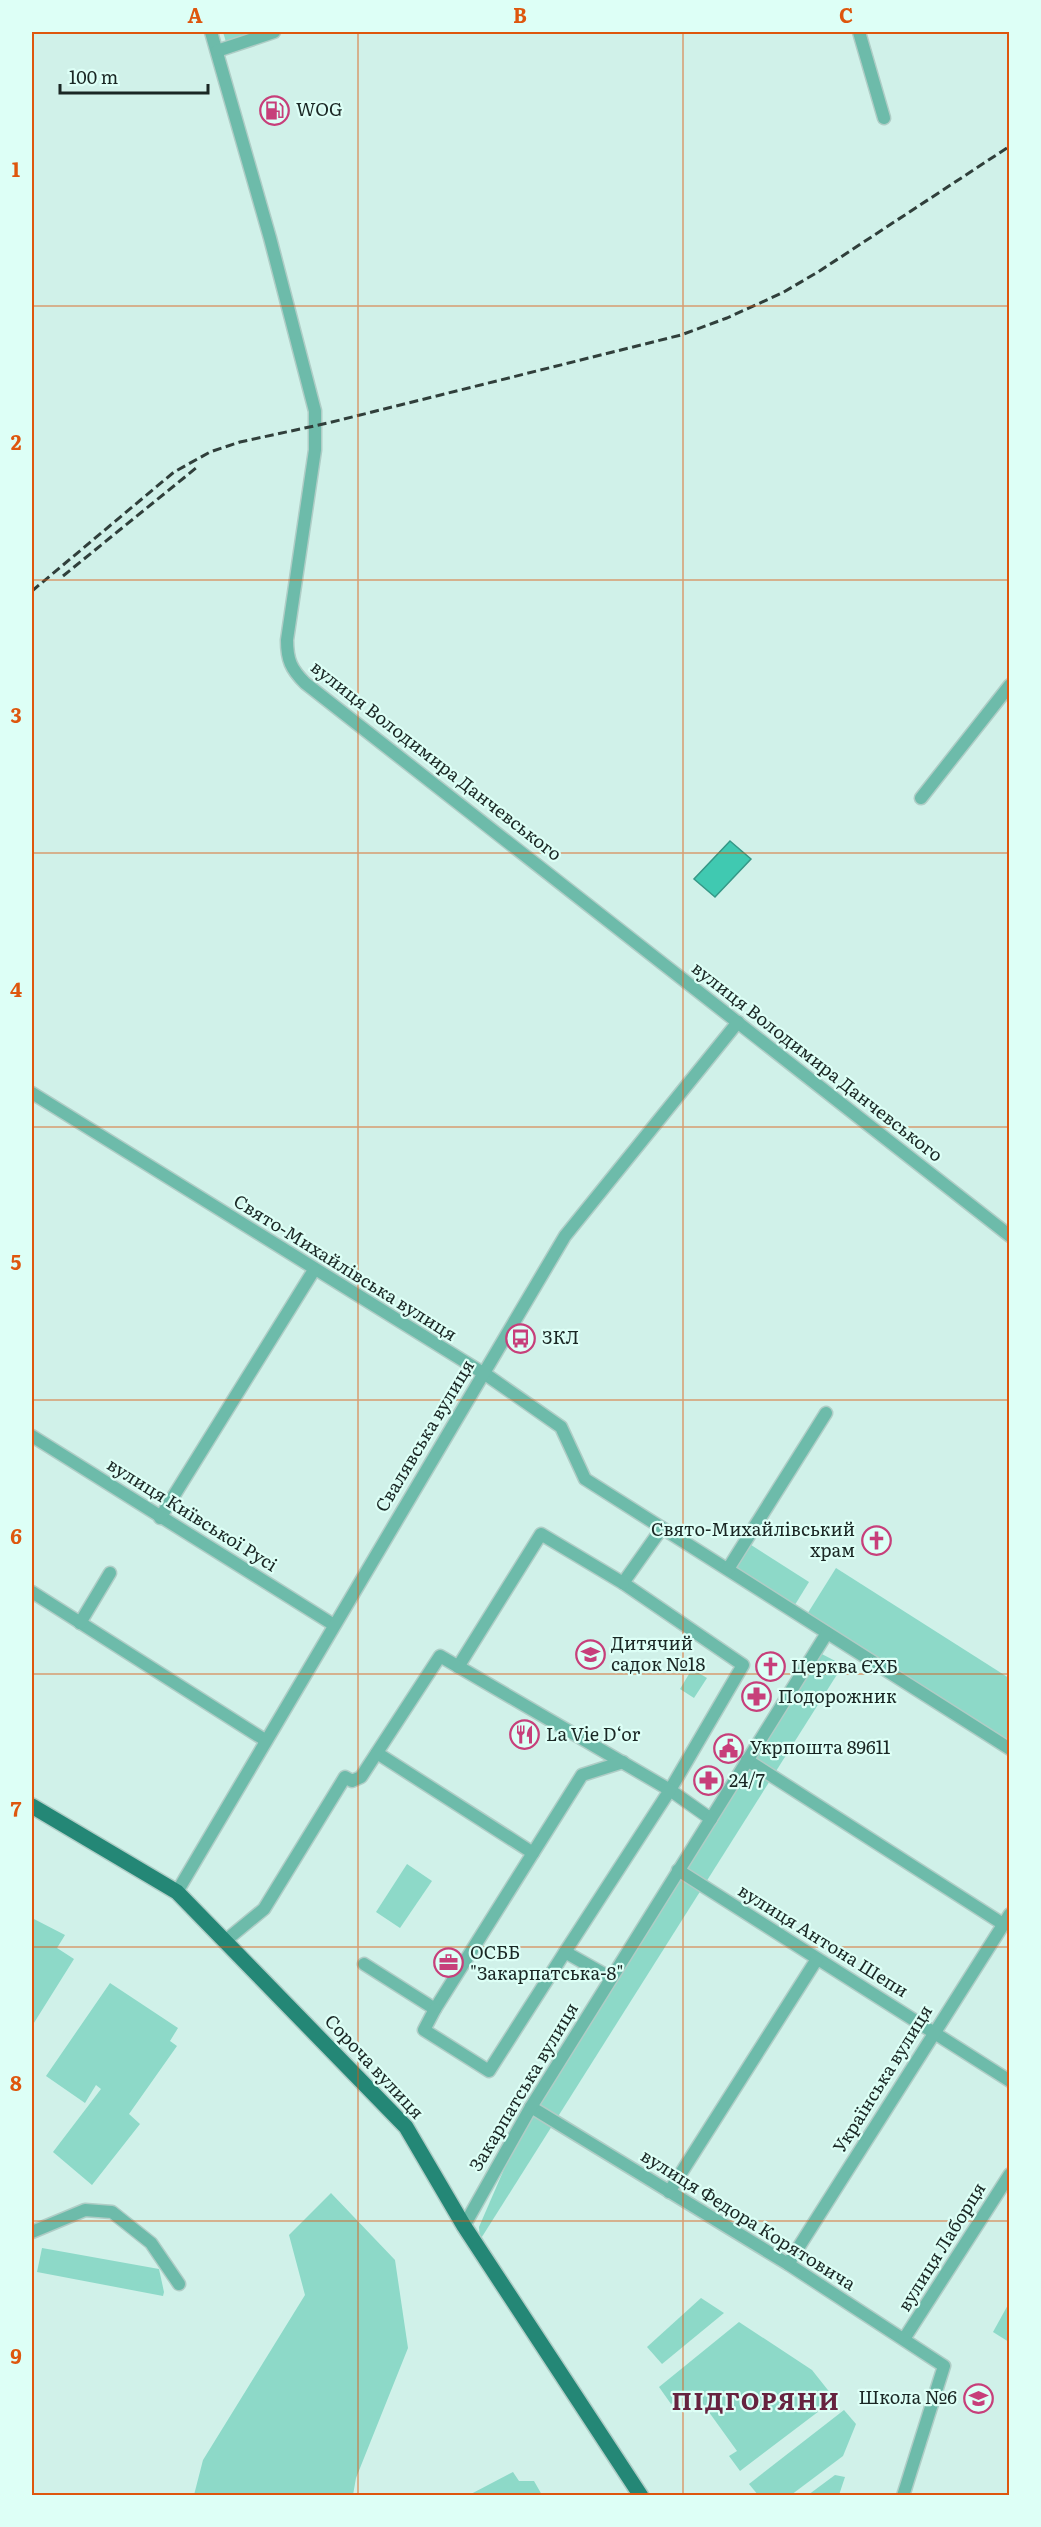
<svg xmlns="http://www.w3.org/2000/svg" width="1041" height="2527" font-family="Literata,serif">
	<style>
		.green { fill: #8dd9c8 }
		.water { fill: #40c9b1; stroke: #359887; stroke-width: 1.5 }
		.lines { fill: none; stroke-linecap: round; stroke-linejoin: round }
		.minor-casing { stroke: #afcdc6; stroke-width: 15 }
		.major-casing { stroke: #afcdc6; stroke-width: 18 }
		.minor { stroke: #6dbbaa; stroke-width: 12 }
		.major { stroke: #248776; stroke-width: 15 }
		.rail { stroke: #303f3b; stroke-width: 3; stroke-dasharray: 9 4.5; stroke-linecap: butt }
		.grid { fill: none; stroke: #de560d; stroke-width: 1.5; stroke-opacity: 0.55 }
		.labels { text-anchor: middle; stroke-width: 4.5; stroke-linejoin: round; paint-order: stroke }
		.poi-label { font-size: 18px; fill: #1a2724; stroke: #ddfff6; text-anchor: start }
		.street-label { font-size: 18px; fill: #1a2724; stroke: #ddfff6 }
		.district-label { font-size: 24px; font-weight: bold; letter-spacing: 1.5px; fill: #66233f; stroke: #ddfff6 }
		.neatline { fill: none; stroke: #de560d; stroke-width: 2 }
		.grid-label { font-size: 20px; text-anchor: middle; font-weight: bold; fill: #de560d }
	</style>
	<rect width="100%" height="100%" fill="#d0f1e9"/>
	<g class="green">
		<path d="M223 32H259L226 42Z"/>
		<path d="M748 1543 809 1582 793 1608 731 1569Z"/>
		<path d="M836 1568 1009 1678V1742L806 1616Z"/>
		<path d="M818 1652 843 1665 480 2240 479 2227 518 2137Z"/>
		<path d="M692 1669 707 1678 694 1698 680 1689Z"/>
		<path d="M407 1864 432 1881 400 1928 376 1912Z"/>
		<path d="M32 1918 65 1935 57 1948 74 1959 32 2026Z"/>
		<path d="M110 1983 178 2028 170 2041 177 2046 129 2114 140 2124 92 2185 53 2152 101 2089 96 2085 85 2103 46 2076Z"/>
		<path d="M331 2193 395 2260 408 2348 356 2478 353 2495H194L203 2460 305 2295 289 2235Z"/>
		<path d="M42 2248 159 2269 164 2292 163 2296 37 2272Z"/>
		<path d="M701 2298 724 2313 662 2364 647 2347Z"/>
		<path d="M1009 2303V2342L993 2332Z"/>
		<path d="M739 2322 812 2370 835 2399 740 2471 729 2456 737 2451 693 2390 671 2404 659 2387Z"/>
		<path d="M844 2410 856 2424 843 2456 791 2495H758L749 2484Z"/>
		<path d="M513 2472 519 2481H534L542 2495H469Z"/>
		<path d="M835 2475 845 2477 839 2495H808Z"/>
	</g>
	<path class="water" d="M730 841 751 859 715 897 694 879Z"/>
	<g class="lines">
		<defs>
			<g id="minor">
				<path d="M211 32 270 238 315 411V450L287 640C287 660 291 669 305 683L1010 1236"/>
				<path d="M859 32 884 118"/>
				<path d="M217 51 274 32"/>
				<path d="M921 798 1010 685"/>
				<path d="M32 1093 488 1376 561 1427 585 1479 1010 1749"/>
				<path d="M32 1436 334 1625"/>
				<path d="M160 1518 314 1270"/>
				<path d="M662 1528 623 1583 743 1665 670 1790 711 1819"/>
				<path d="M728 1569 826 1413"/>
				<path d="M32 1592 265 1740"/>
				<path d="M80 1623 110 1573"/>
				<path d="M458 1667 541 1534 623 1583"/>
				<path d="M377 1753 533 1853"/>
				<path d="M747 1760 1003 1924"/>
				<path d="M678 1870 1010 2081"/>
				<path d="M177 1892 565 1236 738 1022"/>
				<path d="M225 1941 264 1909 345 1777 352 1781 361 1777 440 1656 670 1790 565 1952 611 1978"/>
				<path d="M364 1964 435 2009 582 1775 623 1762"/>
				<path d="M435 2009 424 2030 489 2071 565 1952"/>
				<path d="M531 2107 788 2264 944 2366 903 2496"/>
				<path d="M669 2192 817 1959"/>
				<path d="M464 2226 531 2107 827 1633"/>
				<path d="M32 2232 85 2210 112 2212 151 2243 179 2284"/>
				<path d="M788 2264 1010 1914"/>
				<path d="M904 2339 1010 2174"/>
			</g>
			<path id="major" d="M32 1806 177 1892 406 2127 464 2226 641 2496"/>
		</defs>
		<use href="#minor" class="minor-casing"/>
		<use href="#major" class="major-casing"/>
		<use href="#minor" class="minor"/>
		<use href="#major" class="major"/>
		<g class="rail">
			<path d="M63 576 196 468"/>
			<path d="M32 591 174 472 210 452 240 442 328 423 681 335 727 318 782 293 818 272 1010 146"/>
		</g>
	</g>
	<path class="grid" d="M358 32V2496M683 32V2496M32 306H1010M32 580H1010M32 853H1010M32 1127H1010M32 1400H1010M32 1674H1010M32 1947H1010M32 2221H1010"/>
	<defs>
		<symbol id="fuel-ring" viewBox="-11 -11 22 22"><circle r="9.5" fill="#ddfff6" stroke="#c73f7a" stroke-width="1.5"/><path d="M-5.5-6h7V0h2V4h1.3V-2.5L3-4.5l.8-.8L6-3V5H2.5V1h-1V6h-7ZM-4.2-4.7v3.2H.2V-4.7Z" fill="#c73f7a"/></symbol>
		<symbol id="bus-ring" viewBox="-11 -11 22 22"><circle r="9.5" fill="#ddfff6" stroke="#c73f7a" stroke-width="1.5"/><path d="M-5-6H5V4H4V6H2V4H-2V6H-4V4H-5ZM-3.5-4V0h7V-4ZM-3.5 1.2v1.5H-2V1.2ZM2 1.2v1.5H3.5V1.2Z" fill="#c73f7a"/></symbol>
		<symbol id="church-ring" viewBox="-11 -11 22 22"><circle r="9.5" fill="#ddfff6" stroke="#c73f7a" stroke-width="1.5"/><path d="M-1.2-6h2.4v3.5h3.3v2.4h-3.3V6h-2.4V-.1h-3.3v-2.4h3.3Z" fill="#c73f7a"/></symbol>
		<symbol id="school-ring" viewBox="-11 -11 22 22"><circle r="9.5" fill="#ddfff6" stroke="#c73f7a" stroke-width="1.5"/><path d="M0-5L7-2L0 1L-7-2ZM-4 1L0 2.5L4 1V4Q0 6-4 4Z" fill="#c73f7a"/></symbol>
		<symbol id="pharmacy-ring" viewBox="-11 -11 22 22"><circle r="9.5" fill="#ddfff6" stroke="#c73f7a" stroke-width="1.5"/><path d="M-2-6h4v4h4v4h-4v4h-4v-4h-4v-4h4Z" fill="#c73f7a"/></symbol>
		<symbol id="restaurant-ring" viewBox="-11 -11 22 22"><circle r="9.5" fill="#ddfff6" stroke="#c73f7a" stroke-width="1.5"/><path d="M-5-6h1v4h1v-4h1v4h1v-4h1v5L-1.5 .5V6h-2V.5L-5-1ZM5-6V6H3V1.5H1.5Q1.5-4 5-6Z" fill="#c73f7a"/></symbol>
		<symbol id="civic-ring" viewBox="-11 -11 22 22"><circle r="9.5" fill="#ddfff6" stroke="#c73f7a" stroke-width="1.5"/><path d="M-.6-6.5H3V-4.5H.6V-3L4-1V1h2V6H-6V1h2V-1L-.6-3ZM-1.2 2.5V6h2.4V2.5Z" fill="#c73f7a"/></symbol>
		<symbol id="office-ring" viewBox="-11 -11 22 22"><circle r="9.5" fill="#ddfff6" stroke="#c73f7a" stroke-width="1.5"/><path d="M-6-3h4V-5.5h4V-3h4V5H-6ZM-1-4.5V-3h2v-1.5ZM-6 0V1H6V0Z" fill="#c73f7a"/></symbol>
	</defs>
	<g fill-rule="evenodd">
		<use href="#fuel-ring" x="258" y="94" width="33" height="33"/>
		<use href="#bus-ring" x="504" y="1322" width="33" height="33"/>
		<use href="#church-ring" x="860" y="1524" width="33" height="33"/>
		<use href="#school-ring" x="574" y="1638" width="33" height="33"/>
		<use href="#church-ring" x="754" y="1650" width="33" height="33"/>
		<use href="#pharmacy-ring" x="740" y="1680" width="33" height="33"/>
		<use href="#restaurant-ring" x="508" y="1718" width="33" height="33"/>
		<use href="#civic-ring" x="712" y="1732" width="33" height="33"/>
		<use href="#pharmacy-ring" x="692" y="1764" width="33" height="33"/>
		<use href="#office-ring" x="432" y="1946" width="33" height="33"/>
		<use href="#school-ring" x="962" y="2382" width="33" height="33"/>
	</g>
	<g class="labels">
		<g class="poi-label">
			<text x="296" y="116">WOG</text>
			<text x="542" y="1344">ЗКЛ</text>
			<text x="855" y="1536" text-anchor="end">Свято-Михайлівський<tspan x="855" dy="21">храм</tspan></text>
			<text x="611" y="1650">Дитячий<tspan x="611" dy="21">садок №18</tspan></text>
			<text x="791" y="1673">Церква ЄХБ</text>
			<text x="778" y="1703">Подорожник</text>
			<text x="546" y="1741">La Vie D‘or</text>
			<text x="750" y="1754">Укрпошта 89611</text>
			<text x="729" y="1787">24/7</text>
			<text x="470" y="1959">ОСББ<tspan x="470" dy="21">"Закарпатська-8"</tspan></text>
			<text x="957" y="2404" text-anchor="end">Школа №6</text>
		</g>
		<g class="street-label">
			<text transform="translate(436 761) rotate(38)" y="6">вулиця Володимира Данчевського</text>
			<text transform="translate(817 1062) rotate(38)" y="6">вулиця Володимира Данчевського</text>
			<text transform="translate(345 1268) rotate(32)" y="6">Свято-Михайлівська вулиця</text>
			<text transform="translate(425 1436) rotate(-59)" y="6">Свалявська вулиця</text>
			<text transform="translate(192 1515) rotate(32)" y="6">вулиця Київської Русі</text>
			<text transform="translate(823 1941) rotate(32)" y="6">вулиця Антона Шепи</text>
			<text transform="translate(374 2067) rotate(47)" y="6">Сороча вулиця</text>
			<text transform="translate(883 2079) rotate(-58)" y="6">Українська вулиця</text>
			<text transform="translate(524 2087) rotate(-59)" y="6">Закарпатська вулиця</text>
			<text transform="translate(748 2220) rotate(32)" y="6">вулиця Федора Корятовича</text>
			<text transform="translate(942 2247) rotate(-58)" y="6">вулиця Лаборця</text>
		</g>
		<g class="district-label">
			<text x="756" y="2410">ПІДГОРЯНИ</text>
		</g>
	</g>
	<rect width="1041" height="2527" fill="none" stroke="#ddfff6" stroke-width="66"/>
	<path d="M60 84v9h148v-9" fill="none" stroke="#1a2724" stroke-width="3"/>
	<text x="69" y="84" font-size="18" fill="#1a2724" stroke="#ddfff6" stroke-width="4.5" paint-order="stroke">100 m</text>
	<rect x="33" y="33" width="975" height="2461" class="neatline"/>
	<g class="grid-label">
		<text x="195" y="23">A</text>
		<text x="520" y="23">B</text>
		<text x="846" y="23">C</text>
		<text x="16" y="177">1</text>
		<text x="16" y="450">2</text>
		<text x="16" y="723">3</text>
		<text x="16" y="997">4</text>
		<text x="16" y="1270">5</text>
		<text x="16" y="1544">6</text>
		<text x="16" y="1817">7</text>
		<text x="16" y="2091">8</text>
		<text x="16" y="2364">9</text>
	</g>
</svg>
